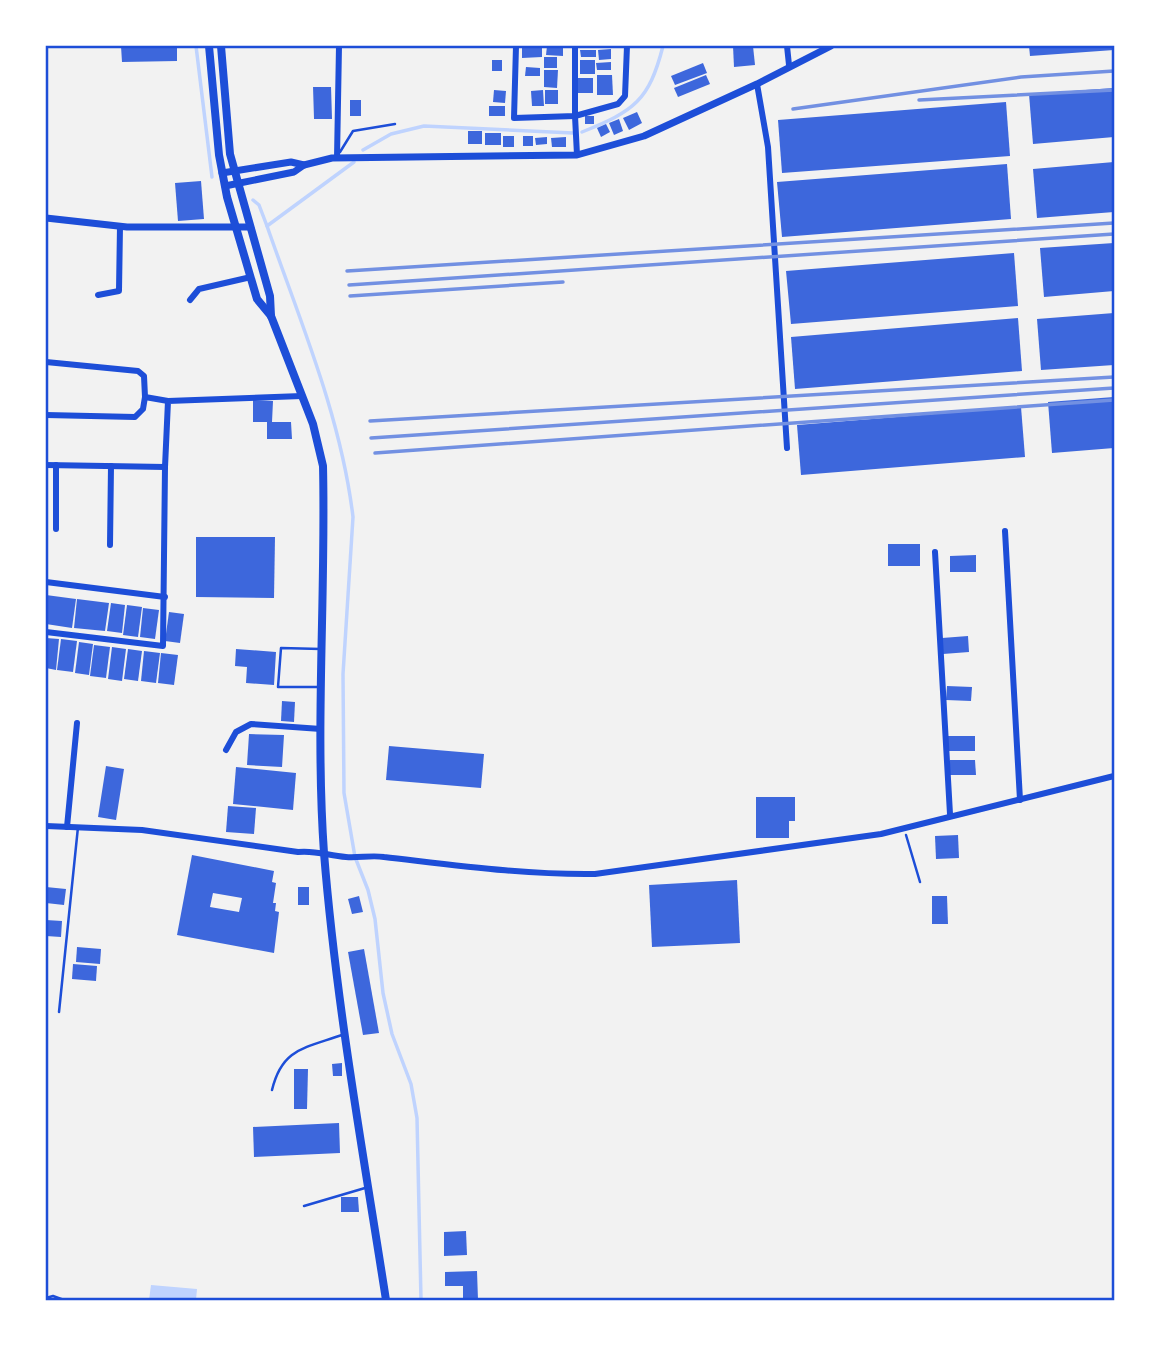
<svg xmlns="http://www.w3.org/2000/svg" width="1160" height="1346" font-family="'Source Sans 3',sans-serif">
	<style>
		.water { fill: #bfd3fe }
		.lines { fill: none; stroke-linecap: round; stroke-linejoin: round }
		.stream { stroke: #bfd3fe; stroke-width: 3.5 }
		.building { fill: #3d67dc; fill-rule: evenodd }
		.path { stroke: #1d4ed8; stroke-width: 2.5 }
		.service { stroke: #1d4ed8; stroke-width: 2.5 }
		.minor { stroke: #1d4ed8; stroke-width: 6 }
		.tertiary { stroke: #1d4ed8; stroke-width: 7 }
		.secondary { stroke: #1d4ed8; stroke-width: 8 }
		.rail { stroke: #7290e2; stroke-width: 3.5 }
		.neatline { fill: none; stroke: #1d4ed8; stroke-width: 2.5 }
	</style>
	<rect width="100%" height="100%" fill="#f2f2f2"/>
	<path class="water" d="M151 1285 197 1289 196 1300H149Z"/>
	<g class="lines">
		<g class="stream">
			<path d="M196 46 212 177"/>
			<path d="M582 132C634 111 649 101 663 46"/>
			<path d="M363 150 391 134 424 126 573 133"/>
			<path d="M253 200 259 205 267 226C300 321 341 416 353 517L343 674 344 793 355 857 368 890 375 919 383 993 392 1034 411 1084 417 1118 421 1300"/>
			<path d="M267 226 354 162"/>
		</g>
	</g>
	<g class="building">
		<path d="M121 46H177V61L122 62Z"/>
		<path d="M522 46H542V57L522 58Z"/>
		<path d="M547 46H563V56L546 55Z"/>
		<path d="M733 46H753L755 65 734 67Z"/>
		<path d="M1029 46H1114V50L1030 56Z"/>
		<path d="M611 49V59L599 60 598 50Z"/>
		<path d="M580 50H596V57H581Z"/>
		<rect x="544" y="57" width="13" height="11"/>
		<rect x="492" y="60" width="10" height="11"/>
		<rect x="580" y="60" width="15" height="14"/>
		<path d="M611 62V70H597L596 63Z"/>
		<path d="M703 63 707 73 675 85 671 76Z"/>
		<path d="M526 67 540 68V76H525Z"/>
		<path d="M544 70H558L557 88 544 87Z"/>
		<path d="M597 75H612L613 95H597Z"/>
		<path d="M706 75 710 84 678 97 674 88Z"/>
		<rect x="578" y="78" width="15" height="15"/>
		<path d="M313 87H331L332 119H314Z"/>
		<path d="M1114 88V137L1033 144 1029 94Z"/>
		<path d="M494 90 506 91 505 103 493 102Z"/>
		<path d="M543 90 544 106H532L531 91Z"/>
		<rect x="545" y="90" width="13" height="14"/>
		<rect x="350" y="100" width="11" height="16"/>
		<path d="M1006 102 1010 156 782 173 778 120Z"/>
		<rect x="489" y="106" width="16" height="10"/>
		<path d="M637 112 642 123 629 130 623 118Z"/>
		<rect x="585" y="116" width="9" height="8"/>
		<path d="M619 119 623 131 614 135 609 123Z"/>
		<path d="M606 124 610 132 601 137 597 128Z"/>
		<rect x="468" y="131" width="14" height="13"/>
		<rect x="485" y="133" width="16" height="12"/>
		<rect x="503" y="136" width="11" height="11"/>
		<rect x="523" y="136" width="10" height="10"/>
		<path d="M547 137V144L536 145 535 138Z"/>
		<path d="M566 137V147H552L551 138Z"/>
		<path d="M1114 162V212L1037 218 1033 169Z"/>
		<path d="M1007 164 1011 219 782 237 777 182Z"/>
		<path d="M201 181 204 219 178 221 175 183Z"/>
		<path d="M1114 243V291L1044 297 1040 248Z"/>
		<path d="M1014 253 1018 306 791 324 786 271Z"/>
		<path d="M1114 313V365L1041 370 1037 319Z"/>
		<path d="M1018 318 1022 371 795 389 791 337Z"/>
		<path d="M1114 397V448L1052 453 1048 402Z"/>
		<path d="M253 400 273 401 272 422H291L292 439H267V422H253Z"/>
		<path d="M1021 407 1025 457 801 475 797 425Z"/>
		<path d="M196 537H275L274 598 196 597Z"/>
		<rect x="888" y="544" width="32" height="22"/>
		<path d="M976 555V572H950V556Z"/>
		<path d="M46 595 76 599 72 628 46 624Z"/>
		<path d="M77 599 109 603 105 631 74 628Z"/>
		<path d="M111 603 125 605 122 633 107 631Z"/>
		<path d="M127 605 142 607 138 637 123 635Z"/>
		<path d="M143 608 159 610 155 639 140 637Z"/>
		<path d="M169 612 184 614 180 643 165 641Z"/>
		<path d="M968 636 969 652 943 654 942 638Z"/>
		<path d="M46 638 59 639 56 670 46 668Z"/>
		<path d="M61 639 77 641 73 672 57 670Z"/>
		<path d="M79 642 93 644 89 675 75 673Z"/>
		<path d="M94 645 110 647 106 678 90 676Z"/>
		<path d="M112 647 126 649 122 681 108 679Z"/>
		<path d="M128 649 142 651 138 681 124 679Z"/>
		<path d="M236 649 276 652 274 685 246 683 247 667 235 666Z"/>
		<path d="M144 651 160 653 156 683 141 681Z"/>
		<path d="M161 653 178 655 174 685 158 683Z"/>
		<path d="M947 686 972 687 971 701 946 700Z"/>
		<path d="M282 701 295 702 294 722 281 721Z"/>
		<path d="M249 734 284 735 282 767 247 765Z"/>
		<rect x="948" y="736" width="27" height="15"/>
		<path d="M389 746 484 754 481 788 386 780Z"/>
		<path d="M950 760H975L976 775H950Z"/>
		<path d="M106 766 124 769 116 820 98 817Z"/>
		<path d="M236 767 296 773 293 810 233 804Z"/>
		<path d="M756 797H795V821H789V838H756Z"/>
		<path d="M228 806 256 808 254 834 226 832Z"/>
		<path d="M958 835 959 858 936 859 935 836Z"/>
		<path d="M192 855 274 871 272 882 276 883 273 903H276L275 911 279 912 274 953 177 935ZM213 893 242 898 239 912 210 907Z"/>
		<path d="M737 880 740 943 652 947 649 885Z"/>
		<path d="M46 887 66 889 64 905 46 903Z"/>
		<rect x="298" y="887" width="11" height="18"/>
		<path d="M359 896 363 912 352 914 348 899Z"/>
		<path d="M932 896H947L948 924H932Z"/>
		<path d="M46 920 62 921 61 937 46 936Z"/>
		<path d="M77 947 101 949 100 964 76 962Z"/>
		<path d="M364 949 379 1033 363 1035 348 952Z"/>
		<path d="M73 964 97 966 96 981 72 979Z"/>
		<path d="M342 1063V1076H333L332 1064Z"/>
		<path d="M294 1069H308L307 1109H294Z"/>
		<path d="M339 1123 340 1153 254 1157 253 1127Z"/>
		<path d="M341 1197H358L359 1212H341Z"/>
		<path d="M466 1231 467 1255 444 1256V1232Z"/>
		<path d="M477 1271 478 1300H463V1286H445V1272Z"/>
	</g>
	<g class="lines">
		<path class="path" d="M906 835 920 882"/>
		<g class="service">
			<path d="M340 152 353 131 395 124"/>
			<path d="M319 687H278L281 648 321 649"/>
			<path d="M59 1012 78 827"/>
			<path d="M272 1090C282 1048 305 1048 342 1035"/>
			<path d="M304 1206 365 1188"/>
			<path d="M46 1298 53 1296 64 1300"/>
		</g>
		<g class="minor">
			<path d="M516 46 514 118 575 116V46"/>
			<path d="M787 46 789 65"/>
			<path d="M757 84 768 147 787 448"/>
			<path d="M577 155 575 116 618 104 625 96 627 46"/>
			<path d="M337 158 339 46"/>
			<path d="M98 295 119 291 120 226"/>
			<path d="M190 300 199 289 251 277"/>
			<path d="M46 362 138 371 144 376 145 397 168 401"/>
			<path d="M46 415 135 417 143 409 145 397"/>
			<path d="M46 465 165 467 168 401 302 396"/>
			<path d="M56 465V529"/>
			<path d="M1005 531 1020 800"/>
			<path d="M110 545 111 466"/>
			<path d="M935 552 950 814"/>
			<path d="M46 582 165 597"/>
			<path d="M46 632 163 646 165 467"/>
			<path d="M226 750 236 732 251 724 321 729"/>
			<path d="M46 826 142 830 298 852C316 850 329 856 346 857 359 858 372 855 384 857 454 865 524 875 595 874L881 834 1114 776"/>
			<path d="M67 827 77 723"/>
		</g>
		<g class="tertiary">
			<path d="M222 173 291 162 304 165"/>
			<path d="M225 186 294 172 304 165 332 158 577 155 644 136 757 84 831 46"/>
			<path d="M46 218 127 227H248"/>
		</g>
		<g class="secondary">
			<path d="M209 46 219 155 227 197 257 299 271 316 313 424 323 466C326 595 315 725 324 853 336 1003 363 1152 386 1300"/>
			<path d="M221 46 230 154 270 296 271 316"/>
		</g>
		<g class="rail">
			<path d="M919 100 1114 90"/>
			<path d="M793 109 1021 77 1114 71"/>
			<path d="M347 271 1114 223"/>
			<path d="M349 285 1114 234"/>
			<path d="M350 296 563 282"/>
			<path d="M370 421 1114 377"/>
			<path d="M371 438 1114 388"/>
			<path d="M375 453 1114 400"/>
		</g>
	</g>
	<rect width="1160" height="1346" fill="none" stroke="#ffffff" stroke-width="94"/>
	<rect x="47" y="47" width="1066" height="1252" class="neatline"/>
</svg>
